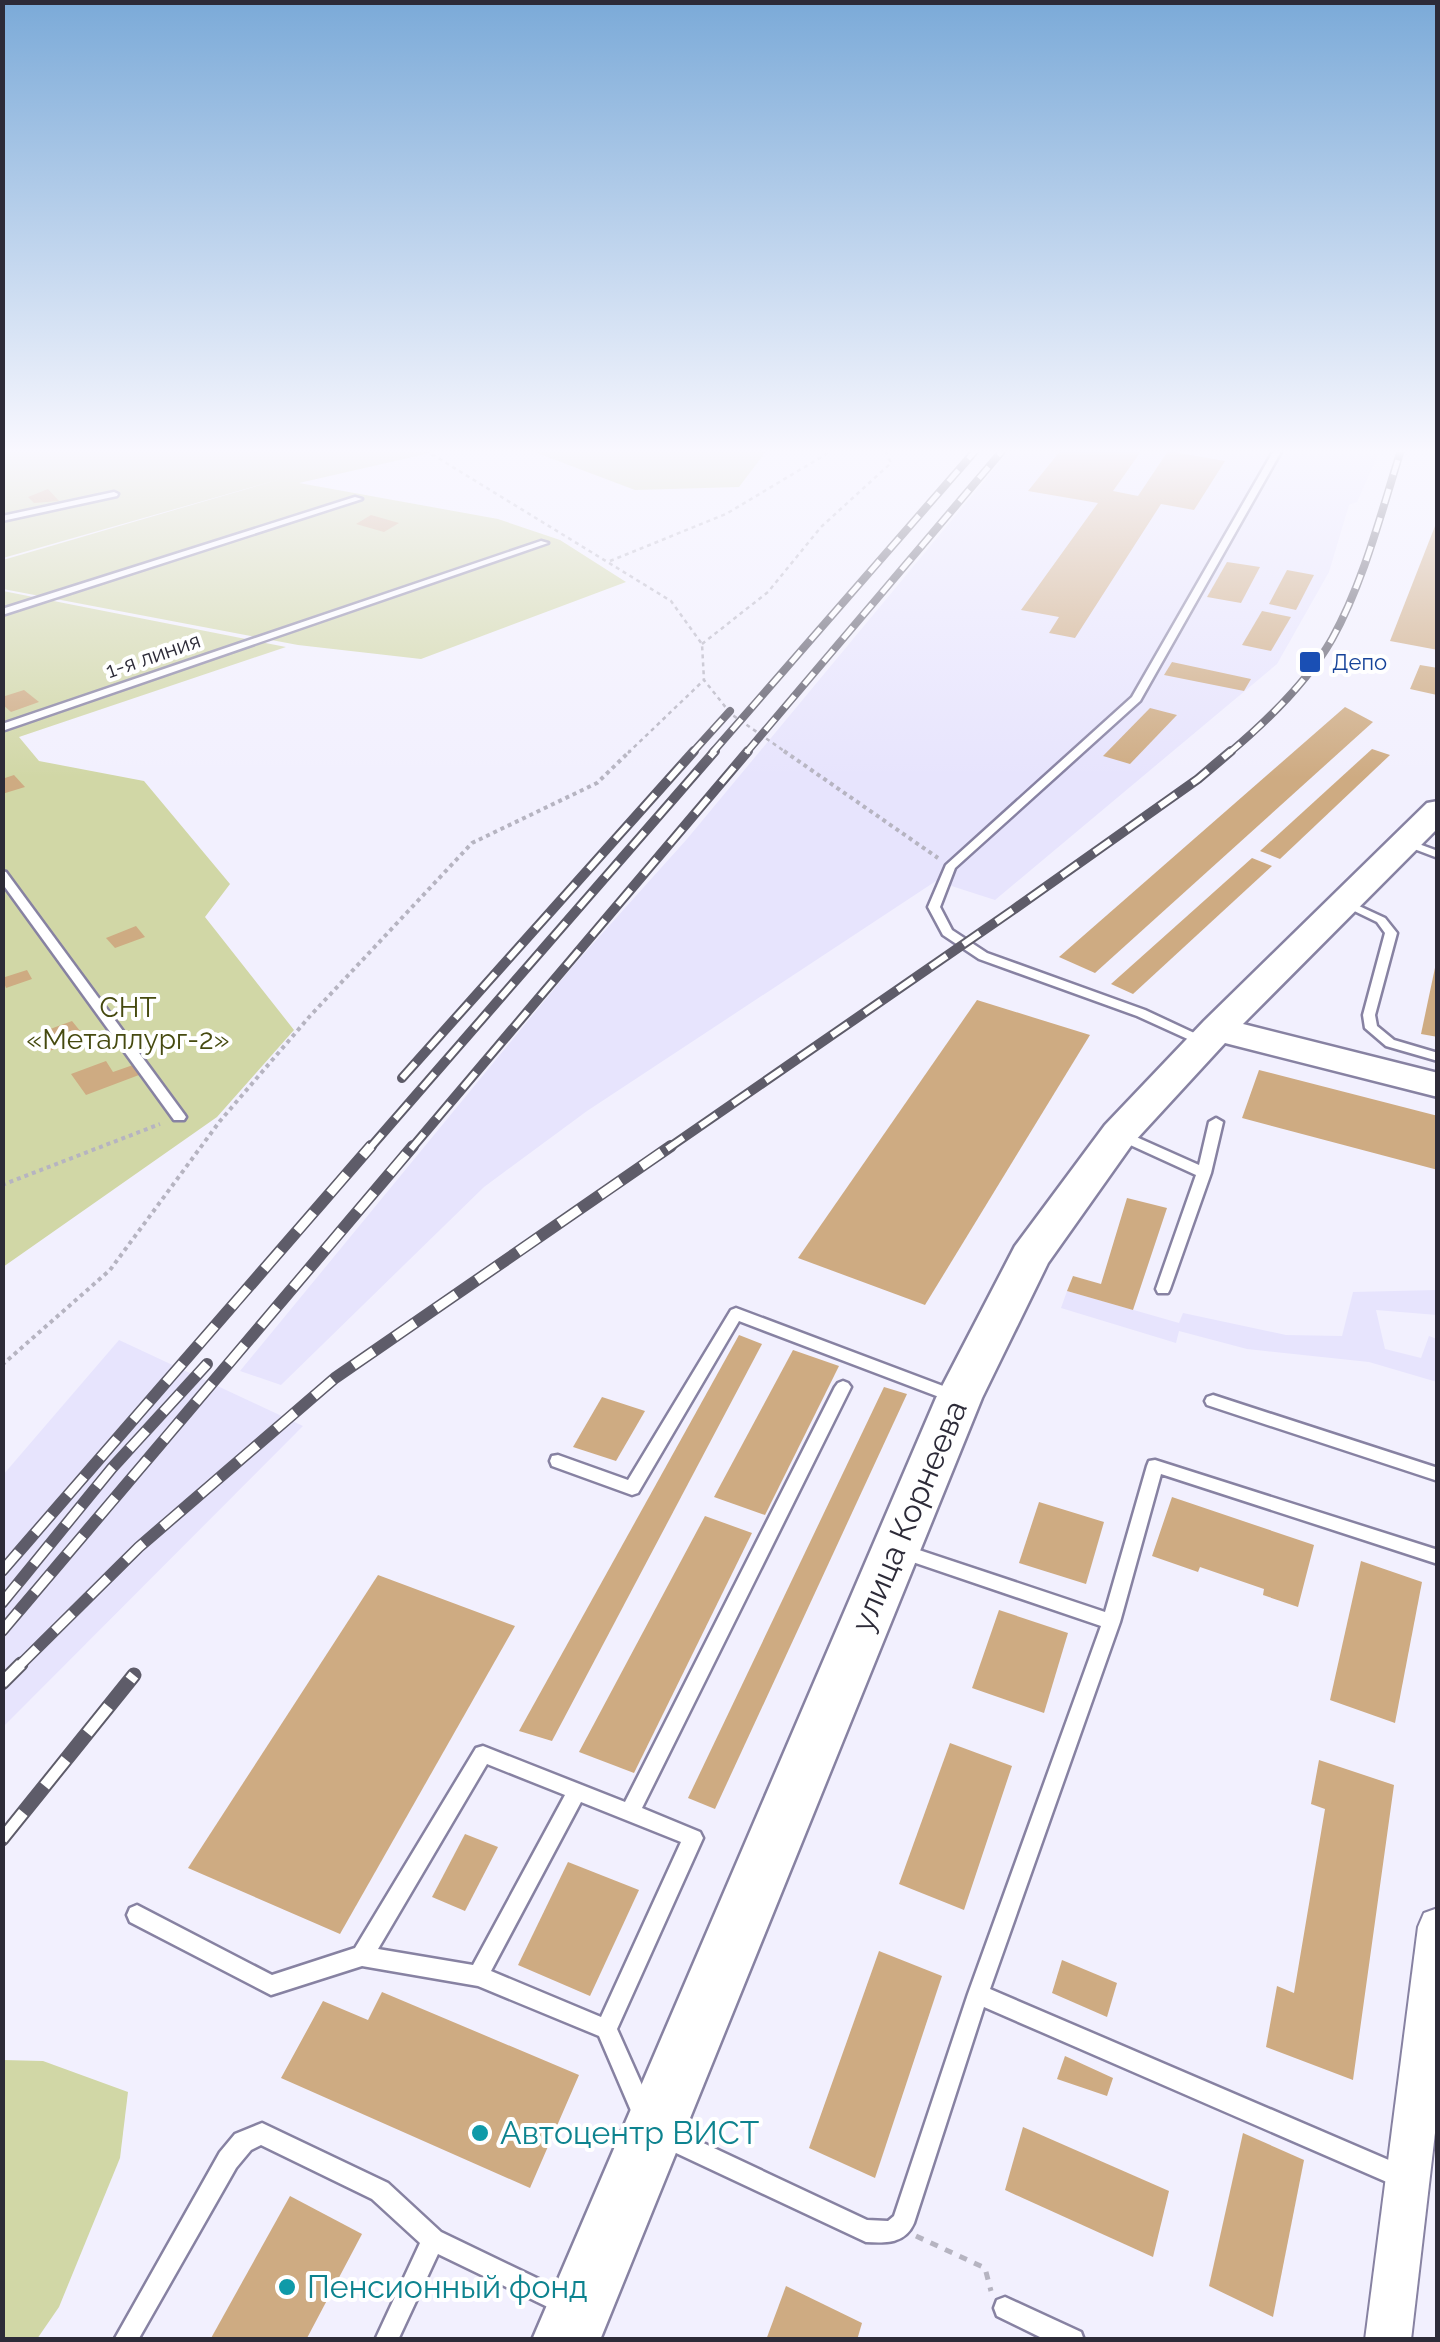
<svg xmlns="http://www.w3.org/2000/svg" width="1440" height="2342" font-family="Raleway,sans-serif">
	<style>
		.built { fill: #e7e4fd }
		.green { fill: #d1d7a6 }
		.building { fill: #ceab82 }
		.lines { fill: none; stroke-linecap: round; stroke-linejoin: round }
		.lane-casing { stroke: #8782a2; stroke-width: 5 }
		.street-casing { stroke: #8782a2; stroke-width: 4 }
		.secondary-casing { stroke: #8782a2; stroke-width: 5 }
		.path-far2 { stroke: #b6b4c1; stroke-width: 2.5; stroke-dasharray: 4 4; stroke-linecap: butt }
		.path-far1 { stroke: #b6b4c1; stroke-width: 4; stroke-dasharray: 4 4; stroke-linecap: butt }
		.path { stroke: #b6b4c1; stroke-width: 5; stroke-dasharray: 8 8; stroke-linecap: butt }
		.lane { fill: #fff; fill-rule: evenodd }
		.street { fill: #fff; fill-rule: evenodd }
		.secondary { fill: #fff; fill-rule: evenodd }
		.rail-far3-casing { stroke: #5e5c69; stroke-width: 8 }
		.rail-far2-casing { stroke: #5e5c69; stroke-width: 10 }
		.rail-far1-casing { stroke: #5e5c69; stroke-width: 12 }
		.rail-casing { stroke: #5e5c69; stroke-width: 15 }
		.rail-far3 { stroke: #fff; stroke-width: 5; stroke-dasharray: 15; stroke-linecap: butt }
		.rail-far2 { stroke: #fff; stroke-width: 6; stroke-dasharray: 20; stroke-linecap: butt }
		.rail-far1 { stroke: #fff; stroke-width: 9; stroke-dasharray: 25; stroke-linecap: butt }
		.rail { stroke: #fff; stroke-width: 11; stroke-dasharray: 34; stroke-linecap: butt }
		.transit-dot { fill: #1a4fb4; stroke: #fff; stroke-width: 4 }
		.culture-dot { fill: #0f9aa8; stroke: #fff; stroke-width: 4 }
		.labels { text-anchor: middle; stroke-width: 8; stroke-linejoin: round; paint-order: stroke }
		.far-street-label { font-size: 22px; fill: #2d2b38; stroke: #fff }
		.far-transit-label { font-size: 22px; fill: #164399; stroke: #fff; text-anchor: start }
		.park-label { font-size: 28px; fill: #464a10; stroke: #fff }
		.near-street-label { font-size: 32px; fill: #2d2b38; stroke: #fff }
		.near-culture-label { font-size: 32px; fill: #0d838f; stroke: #fff; text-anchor: start }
	</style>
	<rect width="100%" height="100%" fill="#f2f0fe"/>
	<g class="built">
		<path d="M1010 450H1380L1357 502 1349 505 1329 572 1277 664 995 900 936 881 587 1111 484 1187 281 1385 240 1371 573 966 687 839Z"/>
		<path d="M1437 1290V1315L1376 1310 1385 1349 1421 1358 1429 1336 1437 1339V1382L1369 1362 1247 1349 1179 1331 1176 1343 1061 1308 1067 1291 1179 1323 1183 1313 1286 1335 1342 1336 1353 1292Z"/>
		<path d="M119 1340 303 1426 3 1727V1475Z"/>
	</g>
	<g class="green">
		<path d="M3 450H443L299 483 498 519 560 540 626 582 421 659 298 645 3 589V560L284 478 3 558Z"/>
		<path d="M529 450H767L739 487 635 490Z"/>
		<path d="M3 591 286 647 19 737 39 761 144 781 230 884 205 917 294 1030 217 1117 3 1267Z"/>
		<path d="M3 2060 43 2061 128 2092 120 2158 59 2307 37 2339H3Z"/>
	</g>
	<g class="building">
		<path d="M1061 450H1142L1113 491 1138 496 1168 451 1225 461 1194 510 1161 504 1075 638 1049 633 1059 617 1021 610 1098 503 1028 491Z"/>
		<path d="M48 489 59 501 34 503 28 497Z"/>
		<path d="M371 515 399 523 384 532 356 524Z"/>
		<path d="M1437 521H1438V650L1390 641Z"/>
		<path d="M1227 562 1260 567 1241 603 1207 597Z"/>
		<path d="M1287 570 1314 575 1296 610 1269 604Z"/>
		<path d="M1262 611 1291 617 1271 651 1242 645Z"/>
		<path d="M1172 662 1251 679 1244 691 1164 675Z"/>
		<path d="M1420 665 1438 668 1437 695 1410 689Z"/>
		<path d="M24 690 39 702 11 712 2 704V697Z"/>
		<path d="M1345 707 1373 722 1095 973 1059 957Z"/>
		<path d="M1150 708 1177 715 1130 764 1103 756Z"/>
		<path d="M1372 749 1390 755 1280 859 1260 851Z"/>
		<path d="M14 775 25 787 2 794V779Z"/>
		<path d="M1252 858 1272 866 1133 994 1111 984Z"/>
		<path d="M136 926 145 937 115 948 106 938Z"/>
		<path d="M1436 963 1438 964V1037L1421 1034Z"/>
		<path d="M27 970 32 979 6 988 2 978Z"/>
		<path d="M977 1000 1090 1035 925 1305 798 1258Z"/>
		<path d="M72 1021 85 1037 47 1052 34 1035Z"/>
		<path d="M106 1061 113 1072 133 1065 139 1075 86 1095 71 1074Z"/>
		<path d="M1259 1070 1438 1116V1170L1242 1118Z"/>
		<path d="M1127 1198 1167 1208 1133 1310 1067 1291 1073 1276 1101 1284Z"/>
		<path d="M739 1335 762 1344 552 1741 519 1731Z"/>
		<path d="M793 1350 839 1366 765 1515 714 1497Z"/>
		<path d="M884 1387 907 1394 715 1809 688 1798Z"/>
		<path d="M602 1397 645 1411 616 1461 573 1447Z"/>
		<path d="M1172 1497 1314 1545 1298 1607 1263 1595 1264 1589 1200 1567 1198 1572 1152 1556Z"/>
		<path d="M1039 1502 1104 1522 1086 1584 1019 1563Z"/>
		<path d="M705 1516 752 1533 634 1773 579 1752Z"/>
		<path d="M1361 1561 1422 1582 1395 1723 1330 1700Z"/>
		<path d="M378 1575 515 1626 340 1934 188 1868Z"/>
		<path d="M999 1610 1068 1633 1044 1713 972 1688Z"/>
		<path d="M950 1743 1012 1766 964 1910 899 1884Z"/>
		<path d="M1319 1760 1394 1785 1353 2080 1266 2047 1277 1986 1294 1993 1325 1809 1311 1804Z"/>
		<path d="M465 1834 498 1847 465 1911 432 1897Z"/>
		<path d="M568 1862 639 1890 590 1996 518 1965Z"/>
		<path d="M879 1951 942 1976 875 2178 809 2148Z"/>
		<path d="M1062 1960 1117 1983 1107 2017 1052 1993Z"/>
		<path d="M382 1992 579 2075 530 2188 281 2078 323 2001 368 2020Z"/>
		<path d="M1065 2056 1113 2078 1107 2096 1057 2079Z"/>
		<path d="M1023 2127 1169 2191 1153 2257 1005 2190Z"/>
		<path d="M1243 2133 1304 2160 1273 2317 1209 2286Z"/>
		<path d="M290 2196 362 2234 306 2340H210Z"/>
		<path d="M786 2286 862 2323 857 2340H766Z"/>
	</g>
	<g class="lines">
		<defs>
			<g id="lane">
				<path d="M1274 450H1282L1140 701 955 868 940 907 952 930 987 953 1145 1010 1207 1039 1209 1042 1207 1045 1203 1046 1137 1016 979 959 943 935 928 907 946 865 1132 697Z"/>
				<path d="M114 492 118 494 117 496 2 521V516Z"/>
				<path d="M355 497 362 499 2 615V609Z"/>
				<path d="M541 541 548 543 2 731V724Z"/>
				<path d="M1405 839 1438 851V858L1401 844 1399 842Z"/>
				<path d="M2 871 6 872 184 1114 186 1117 184 1120H174L2 883Z"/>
				<path d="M1346 900 1385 918 1397 933 1375 1015 1377 1026 1394 1040 1438 1053V1061L1386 1046 1365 1028 1363 1015 1385 933 1377 922 1342 905V901Z"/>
				<path d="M1216 1118 1223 1122 1211 1173 1170 1289 1168 1293H1158L1156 1289 1196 1175 1115 1138 1113 1135 1120 1131 1125 1132 1199 1165 1209 1122Z"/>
				<path d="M736 1308 959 1392 961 1396 959 1400 953 1402 947 1400 739 1321 638 1493 632 1495 552 1466 550 1461 552 1456 558 1455 628 1480 731 1310Z"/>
				<path d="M843 1381 848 1383 851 1387 642 1808 700 1832 703 1838 617 2029 654 2112 651 2120 643 2123 635 2120 599 2036 478 1986 362 1966 271 1995 130 1922 127 1915 130 1908 137 1905 272 1975 355 1948 476 1748 483 1746 625 1802 835 1387 838 1383ZM487 1764 565 1795 473 1965 378 1949ZM581 1802 681 1842 601 2017 491 1971Z"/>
				<path d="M1213 1395 1438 1468V1481L1207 1405 1205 1401 1207 1397Z"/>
				<path d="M1155 1460 1438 1550V1564L1161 1474 1120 1622 990 1989 1412 2170 1415 2178 1412 2186 1404 2189 1396 2186 984 2007 914 2223C905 2244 886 2243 866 2242L659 2145 656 2137 659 2129 667 2126 867 2220 888 2221 894 2216 968 1994 1101 1626 898 1557 896 1552 898 1547 904 1545 1105 1612 1147 1466 1149 1461Z"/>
				<path d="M262 2123 388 2183 441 2232 572 2295 575 2303 572 2311 564 2314 556 2311 438 2254 398 2340H375L420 2243 372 2199 261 2145 251 2150 236 2168 138 2340H114L220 2152 235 2134Z"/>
				<path d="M1005 2297 1081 2332 1084 2340H1046L997 2316 994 2308 997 2300Z"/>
			</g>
			<path id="street" d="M1438 1908V2107L1411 2340H1365L1418 1927 1424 1913Z"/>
			<path id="secondary" d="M1438 801V828L1243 1024 1438 1073V1097L1225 1043 1133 1143 1048 1263 982 1398 600 2340H532L936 1398 1015 1246 1105 1125 1204 1021 1427 803Z"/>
		</defs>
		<use href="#lane" class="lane-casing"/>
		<use href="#street" class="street-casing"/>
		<use href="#secondary" class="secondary-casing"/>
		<g class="path-far2">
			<path d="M425 450 671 601 702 644 704 680 731 714 787 753"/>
			<path d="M610 561 726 514 833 450"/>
			<path d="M702 644 768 592 821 527 891 463 885 450"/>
			<path d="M628 753 704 680"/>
		</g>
		<g class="path-far1">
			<path d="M784 751 938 858"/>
			<path d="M2 1185 160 1124"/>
			<path d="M2 1365 110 1270 220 1121 310 1016 472 843 597 783 630 751"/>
		</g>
		<path class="path" d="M916 2236 985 2268 991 2291"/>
		<use href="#lane" class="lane"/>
		<use href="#street" class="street"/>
		<use href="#secondary" class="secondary"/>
		<defs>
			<g id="rail-far3">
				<path d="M692 753 730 711"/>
				<path d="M712 753 976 450"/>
				<path d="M746 753 1003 450"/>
				<path d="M1229 753C1266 722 1308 681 1332 639 1364 581 1381 513 1401 450"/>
			</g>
			<g id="rail-far2">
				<path d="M402 1078 694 751"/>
				<path d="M369 1149 715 751"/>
				<path d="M411 1149 748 751"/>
				<path d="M667 1149 1013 910 1198 779 1231 751"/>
			</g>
			<g id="rail-far1">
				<path d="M2 1571 371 1146"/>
				<path d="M2 1603 112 1468 207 1364"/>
				<path d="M2 1631 413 1146"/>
				<path d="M19 1666 139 1547 335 1378 671 1146"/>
			</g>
			<g id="rail">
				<path d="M2 1683 21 1664"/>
				<path d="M2 1839 134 1675"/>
			</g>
		</defs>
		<use href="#rail-far3" class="rail-far3-casing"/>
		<use href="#rail-far2" class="rail-far2-casing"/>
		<use href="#rail-far1" class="rail-far1-casing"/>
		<use href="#rail" class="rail-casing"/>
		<use href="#rail-far3" class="rail-far3"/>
		<use href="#rail-far2" class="rail-far2"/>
		<use href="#rail-far1" class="rail-far1"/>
		<use href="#rail" class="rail"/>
	</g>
	<linearGradient id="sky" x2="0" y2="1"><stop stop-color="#7baad8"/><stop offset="0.58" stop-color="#f9f8ff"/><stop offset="1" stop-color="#f9f8ff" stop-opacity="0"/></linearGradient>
	<rect width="1440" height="778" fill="url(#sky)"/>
	<rect class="transit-dot" x="1298" y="650" width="24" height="24" rx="5"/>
	<g class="culture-dot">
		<circle cx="480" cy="2133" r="10"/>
		<circle cx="287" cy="2287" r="10"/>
	</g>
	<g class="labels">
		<g class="far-street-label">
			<text transform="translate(153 655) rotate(-19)" y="8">1-я линия</text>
		</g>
		<g class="far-transit-label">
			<text x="1332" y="670">Депо</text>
		</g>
		<g class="park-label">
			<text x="128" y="1017">СНТ<tspan x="128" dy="32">«Металлург-2»</tspan></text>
		</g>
		<g class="near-street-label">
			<text transform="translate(909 1516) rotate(-67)" y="11">улица Корнеева</text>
		</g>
		<g class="near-culture-label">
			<text x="500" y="2144">Автоцентр ВИСТ</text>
			<text x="307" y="2298">Пенсионный фонд</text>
		</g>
	</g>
	<rect width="1440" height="2342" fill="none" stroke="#2d2b38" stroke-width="10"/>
</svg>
